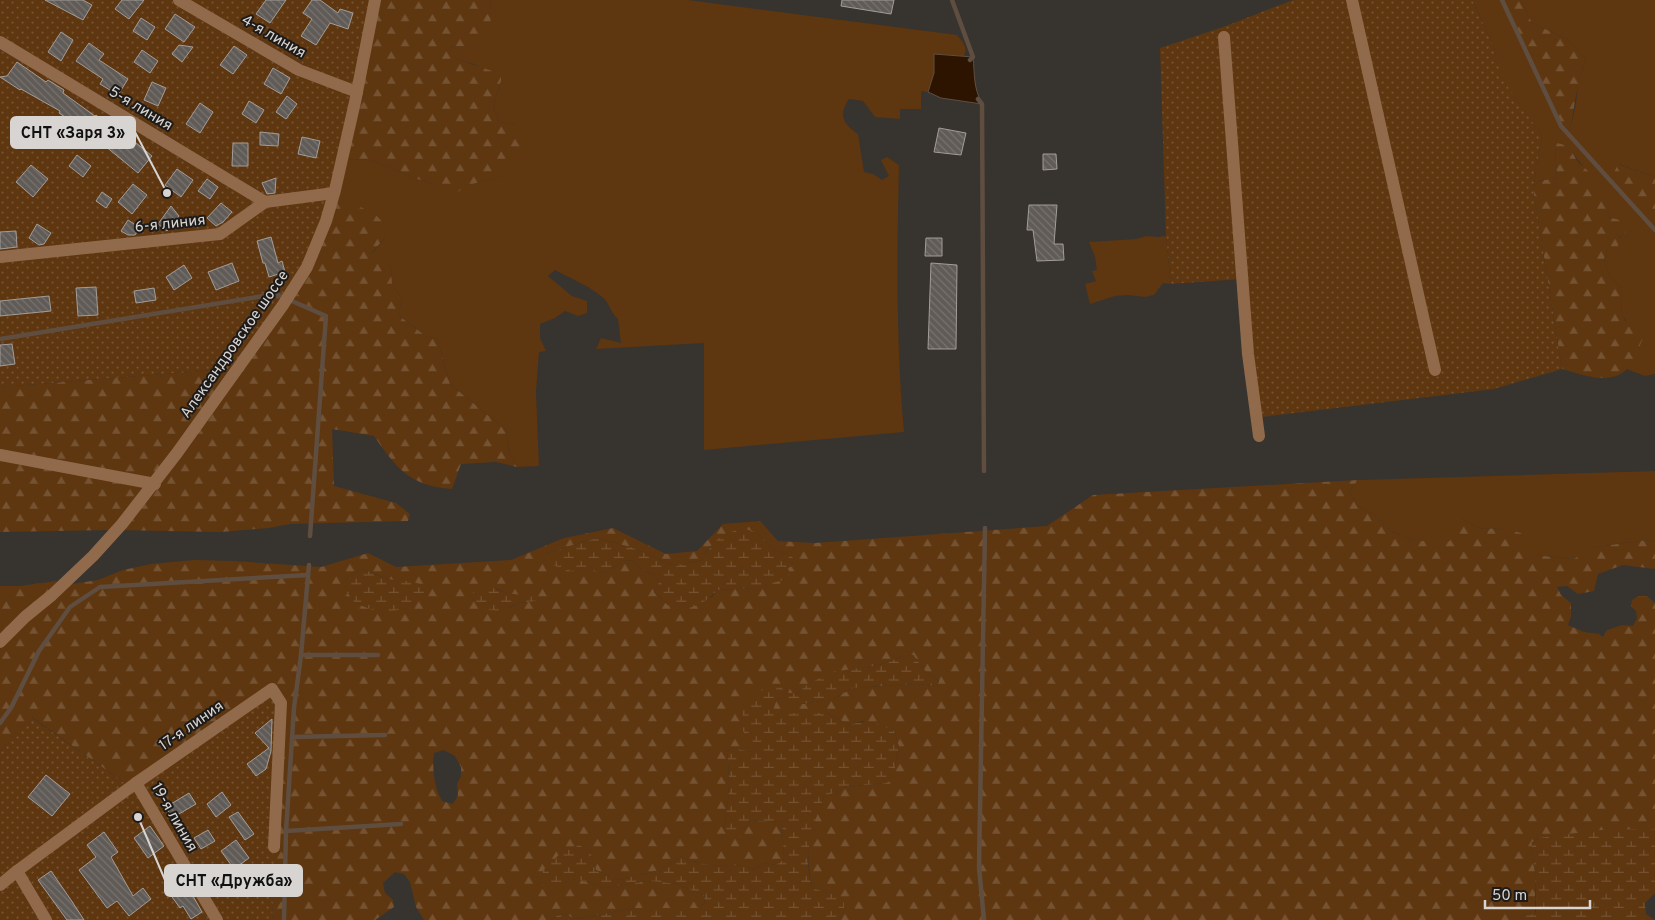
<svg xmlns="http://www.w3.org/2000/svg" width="1655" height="920" font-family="Overpass,sans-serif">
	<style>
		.grass { fill: #5e3610 }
		.forest { fill: url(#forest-firs); fill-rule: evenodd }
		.wetland { fill: url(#wetland-marsh) }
		.garden { fill: url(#garden-dots) }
		.water { fill: #2c1401; stroke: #5f4e40 }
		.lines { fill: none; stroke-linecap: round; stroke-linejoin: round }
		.stream { stroke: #5f4e40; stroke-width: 4.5 }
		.building { fill: url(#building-back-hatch); stroke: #a39d99 }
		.minor { stroke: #906a4b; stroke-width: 12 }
		.labels { text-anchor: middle; stroke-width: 4; stroke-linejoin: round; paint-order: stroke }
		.street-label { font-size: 15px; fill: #d7d4d2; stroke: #1d1b19 }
		.leader { fill: none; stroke: #d7d4d2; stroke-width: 2 }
		.callout-dot { fill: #d7d4d2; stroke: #1d1b19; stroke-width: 2 }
		.callout { fill: #d7d4d2; stroke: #d7d4d2; stroke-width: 2 }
		.callout-label { font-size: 16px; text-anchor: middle; font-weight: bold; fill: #111 }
	</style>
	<defs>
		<pattern id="forest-firs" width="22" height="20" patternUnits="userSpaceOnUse" patternTransform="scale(1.25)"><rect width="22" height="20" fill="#5e3610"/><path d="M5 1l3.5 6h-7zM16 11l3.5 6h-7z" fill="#745232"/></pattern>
		<pattern id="wetland-marsh" width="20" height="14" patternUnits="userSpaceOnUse" patternTransform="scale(1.25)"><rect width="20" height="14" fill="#5e3610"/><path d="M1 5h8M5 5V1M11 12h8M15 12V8" fill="none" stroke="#745232"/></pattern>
		<pattern id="garden-dots" width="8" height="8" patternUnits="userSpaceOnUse" patternTransform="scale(1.25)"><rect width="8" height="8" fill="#5e3610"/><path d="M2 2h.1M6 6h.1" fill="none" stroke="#745232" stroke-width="1.8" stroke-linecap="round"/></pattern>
		<pattern id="building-back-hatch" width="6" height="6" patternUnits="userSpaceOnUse" patternTransform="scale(1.25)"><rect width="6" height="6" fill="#605b57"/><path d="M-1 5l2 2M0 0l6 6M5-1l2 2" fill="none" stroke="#76726e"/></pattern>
	</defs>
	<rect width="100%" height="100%" fill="#37332f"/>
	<g class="grass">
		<path d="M490 0H688L957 35C963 42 968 47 964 56L934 54V73L928 92 921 91V109H900V119L875 117 863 101 849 99C838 115 843 124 858 134L864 172 873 174 882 180 889 176 881 160 887 157 899 165C897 253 896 344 904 432L704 450V343L596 349 601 338 621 343 618 319C609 311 610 303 602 297 588 285 571 279 555 270L548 276 572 296 587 301V313L578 316 565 311 555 318 540 324V338L546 351 539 352 536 392 539 466 517 467 509 453 506 430 450 384 437 338 427 337 398 315 402 299 392 284 391 267 372 254 386 236 335 196 344 160 368 159 417 179 437 185 464 186 500 177 517 124 499 122 493 107 501 81 474 64 456 59 450 47 471 45 491 10Z"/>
		<path d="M1472 0H1502L1561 126 1570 130 1576 103 1578 82 1586 60 1569 40 1532 23 1521 0H1655V177L1619 164 1611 179 1655 230V374L1645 376 1626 369 1645 335C1620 318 1620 319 1622 288 1611 281 1607 271 1604 259L1608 249 1625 232 1620 220 1608 217C1611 197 1579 162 1567 146L1555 147 1557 178 1539 181 1533 188 1542 136 1500 77 1494 47Z"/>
		<path d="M1146 236 1158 237 1166 236 1171 284 1163 283 1154 295 1145 297 1128 295 1115 296 1090 304 1085 284 1096 281 1092 271 1097 270 1095 257 1089 242 1136 239Z"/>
		<path d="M1655 471V542L1647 540 1590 548 1575 559 1533 555 1502 528 1482 529 1462 519 1450 541H1414L1391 531 1375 515 1358 506 1349 492 1358 480Z"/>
	</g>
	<g class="forest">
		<path d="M375 0H490C493 18 491 39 470 45 464 47 456 46 450 47L457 59 501 74V81L493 107 499 122 517 124 526 138 517 156 500 177 465 186 449 200 437 185 417 179 368 159 344 160Z"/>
		<path d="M1502 0H1521L1532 23 1569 40 1586 60C1576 84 1575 105 1570 130L1561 126Z"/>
		<path d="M1557 143 1568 146 1578 162 1588 171 1608 198V217L1620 220 1626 232 1619 237 1618 248 1608 249 1604 259C1607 271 1611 281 1622 288L1621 309 1625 321H1635L1645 335C1640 344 1633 363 1626 370 1608 386 1581 374 1562 369L1533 188 1539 181 1557 178 1555 147Z"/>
		<path d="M1618 164 1655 177V230L1611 179Z"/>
		<path d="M335 196 374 213 387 227 386 236 372 253 391 267 392 284 402 299 398 315 427 337 437 338 450 384 506 430 509 453 517 467 496 462 461 464 452 489C410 486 397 469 374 436L332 429 334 486 396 503 410 514 408 521 290 524 269 528 221 532 112 530 0 532V387L241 368Z"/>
		<path d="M1358 480 1349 492 1358 506 1375 515 1391 531 1414 541H1450L1451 526 1462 519 1482 529 1502 528 1521 533 1533 555 1574 559 1589 548 1647 540 1655 542V569L1623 565 1598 574 1594 591 1578 594 1567 586 1557 587 1561 595 1571 603V616L1568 625 1584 632 1599 634 1603 637 1607 630 1622 625 1633 626 1637 618 1636 611 1631 606 1632 600 1638 596H1647L1655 603V829H1630L1539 838 1531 843 1535 872V915H1524L1522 920H840L844 911 829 893 812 888C809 872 807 854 809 838 812 824 819 810 824 797L847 787 886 783 895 766 899 747 894 731 862 721 850 725 826 713H771L777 699 783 698 803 704 833 699 853 688 917 684 936 686 939 681 935 677 926 672 913 655 901 657 879 665 853 669 808 684 796 694 789 693 777 685 758 746 751 752 734 748 727 751C730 779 730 801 723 828L744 829 751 820 782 822 784 859 776 865 764 863 753 870C741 862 737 867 723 866 708 865 694 863 681 857L665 866 661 870 617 880 596 870 590 851 565 883 574 879 591 883 605 888 647 881 673 883 704 895 705 903 697 908H636L575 919 562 913 550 920H424L416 907 410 882 404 874 395 872 383 883 385 893 393 900 394 907 375 920H272L274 847 130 787 32 717 0 751V586H20L56 581 65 585 78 583 98 580 123 570 151 564 194 560 234 561 321 567 368 553 396 567 511 560 564 538 613 528 666 554 697 551 723 524 760 521 778 541 815 543 1047 526 1093 495ZM757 533 775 550 792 556 788 568 789 577 755 588 717 590 712 597 669 606 654 592 659 582 654 574 643 570 633 561 625 560 605 573 588 569 547 553 597 538 633 548 675 566 702 560 709 547ZM362 569 388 579 414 602 405 609 366 607 355 603 346 580 350 574ZM495 588 507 593 535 601 519 603 509 608ZM444 750 455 756 461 767V776L457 784 458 795 453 804 442 801C434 787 432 769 434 753Z"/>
	</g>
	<g class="wetland">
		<path d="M743 528 757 533 775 550 792 556 795 565 788 568 790 578 755 588 717 590C708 602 683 616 668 605 663 601 660 596 654 592L659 582 654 574 643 570 633 561 625 560 605 573 588 569 570 571 552 565 547 553 597 538 633 548 675 566 702 560C714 539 720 535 743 528Z"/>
		<path d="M362 569C371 572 380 577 389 579 404 582 415 579 428 589L426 595 405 609 380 613 355 603 347 592 346 580 350 574Z"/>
		<path d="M487 586 507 593 535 597 536 601 519 603 501 611 489 610 473 600V592L476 588Z"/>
		<path d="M913 655 926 672 935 677 939 682 936 686 917 684 853 688 833 699 803 704 788 701 783 698 777 699 772 713H826L850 725C869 719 876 723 894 731L899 747 895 766V779L886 783 847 787 824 797C811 830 803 853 812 888L829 893 844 899V911L840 920H550L562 913 575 919 636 908H697L705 903 704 895 673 883 648 881 605 888 591 883 574 879 555 888 542 885 543 870 562 852 579 845 590 851 596 870 617 880 661 870 665 866 681 857C694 863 708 865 723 866 737 867 741 862 753 870L764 863 776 865 784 859 782 822 751 820 744 829 741 837H728L723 828C730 801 730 779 727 751L734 748 751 752 757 746 743 731C740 700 749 694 777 685L789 693 796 694 808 684 832 672 879 665 901 657Z"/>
		<path d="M1630 829H1655V893L1645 903 1646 914 1655 920H1522L1524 915H1535L1536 909 1535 872 1531 843 1539 838 1600 830Z"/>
	</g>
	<g class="garden">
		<path d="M0 0H375L350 123 307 266 241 368 0 387Z"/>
		<path d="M1293 0H1472L1494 47 1501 77 1542 136 1533 188 1562 369 1494 389 1262 417 1242 279 1171 284 1166 236 1160 48 1223 27Z"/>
		<path d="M272 689 281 703 272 920H0V751L31 717 130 787Z"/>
	</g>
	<path class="water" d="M934 54 973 57C975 76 973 86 982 104L941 98 928 92 934 73Z"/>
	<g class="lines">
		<g class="stream">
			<path d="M952 0 973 57 970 60"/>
			<path d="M1502 0 1561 126 1655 230"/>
			<path d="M978 99 982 104 984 471"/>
			<path d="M0 339 276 294 326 316 310 536"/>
			<path d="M301 655H378"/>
			<path d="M0 723 11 708 39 651 70 607 100 587 308 575"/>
			<path d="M293 737 385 735"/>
			<path d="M286 831 401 824"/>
			<path d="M284 920 286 831 294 708 301 655 309 565"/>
			<path d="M984 920 979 867 985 528"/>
		</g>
	</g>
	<g class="building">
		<path d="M45 0H83L92 5 83 20Z"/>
		<path d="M122 0H144L129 19 115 9Z"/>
		<path d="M266 0H286L270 23 256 14Z"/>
		<path d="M312 0H320L338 13 340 9 353 13 348 29 330 23 316 45 301 36 312 19 303 13Z"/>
		<path d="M842 0H894L891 14 841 6Z"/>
		<path d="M175 14 195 27 184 42 165 29Z"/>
		<path d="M141 18 155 27 147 40 133 31Z"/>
		<path d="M61 32 73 40 61 61 48 52Z"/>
		<path d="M89 43 104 54 99 60 128 79 118 95 100 84 103 79 76 61Z"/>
		<path d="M179 45 193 47 182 62 172 54Z"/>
		<path d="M234 46 247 55 233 74 220 65Z"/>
		<path d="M142 50 158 61 150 73 134 62Z"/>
		<path d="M17 62 46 82 48 80 64 90 63 93 95 116 96 115 133 145 135 142 152 156 138 173 72 119 71 121 59 113 60 111 21 89 20 90 0 77 7 76Z"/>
		<path d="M273 68 290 78 281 94 264 84Z"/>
		<path d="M152 82 166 88 158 106 144 100Z"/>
		<path d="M287 96 297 104 286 119 276 112Z"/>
		<path d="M249 101 264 110 256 123 242 114Z"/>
		<path d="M200 103 213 112 200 133 186 124Z"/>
		<path d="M939 128 966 133 961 155 934 152Z"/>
		<path d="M260 132 279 134 278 146 260 145Z"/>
		<path d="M302 137 320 141 316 158 298 154Z"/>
		<path d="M233 143H248V166H232Z"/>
		<path d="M1043 154H1056L1057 169 1043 170Z"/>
		<path d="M77 155 91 166 83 177 69 166Z"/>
		<path d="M31 165 48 179 33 197 16 182Z"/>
		<path d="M177 169 193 180 181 197 165 185Z"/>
		<path d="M276 178 275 193 267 194 262 183Z"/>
		<path d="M207 179 218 187 210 199 198 191Z"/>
		<path d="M133 184 147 195 132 214 118 202Z"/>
		<path d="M102 192 112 199 106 208 96 201Z"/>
		<path d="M221 203 232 212 223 222 216 226 207 218Z"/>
		<path d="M1029 205H1057L1054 244H1063L1064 260 1037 261 1033 230H1027Z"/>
		<path d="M171 206 179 216 167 231 158 224Z"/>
		<path d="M128 220 140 228 135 235H128L121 231Z"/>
		<path d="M37 224 51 233 44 244 39 245 29 238Z"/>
		<path d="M16 231 17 247 0 249V232Z"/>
		<path d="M271 237 278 263 282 261 285 272 269 277 265 263H263L257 241Z"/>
		<path d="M926 238H942V256H925Z"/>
		<path d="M232 263 239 281 216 290 208 272Z"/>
		<path d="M931 263 957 265 956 349H928Z"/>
		<path d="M184 265 192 278 174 290 166 277Z"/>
		<path d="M96 287 98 315 78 316 76 288Z"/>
		<path d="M154 288 156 300 136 303 134 291Z"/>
		<path d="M49 296 51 311 0 316V301Z"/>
		<path d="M12 344 15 364 0 366V345Z"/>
		<path d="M272 719 271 751 266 769 256 776 247 764 269 748 255 733Z"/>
		<path d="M46 775 70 794 52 816 28 797Z"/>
		<path d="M222 792 231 805 216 817 207 804Z"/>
		<path d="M189 793 196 804 172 818 166 807Z"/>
		<path d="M238 812 254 834 245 840 229 817Z"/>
		<path d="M150 826 164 846 148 858 134 838Z"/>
		<path d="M208 830 215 841 201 849 194 838Z"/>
		<path d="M104 832 118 852 111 857 133 896 143 888 151 899 129 916 117 901 107 908 79 870 96 857 87 845Z"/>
		<path d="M236 840 249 858 234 869 221 851Z"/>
		<path d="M51 871 71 900 84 920H67L38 880Z"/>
		<path d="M188 887 202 912 191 919 183 906 180 908 172 897Z"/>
	</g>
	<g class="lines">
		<g class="minor">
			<path d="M179 0 299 70 357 92"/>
			<path d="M1352 0 1435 370"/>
			<path d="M1224 37 1248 354 1259 436"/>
			<path d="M0 42 265 202"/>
			<path d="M0 257 220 234 265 202 334 193"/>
			<path d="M0 455 155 484"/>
			<path d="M0 642 25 617 52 595 93 556 122 524 177 453 283 305 307 267 326 221 335 190 355 102 375 0"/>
			<path d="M136 783 217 920"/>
			<path d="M17 871 46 920"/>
			<path d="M0 885 17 871 136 783 272 689 281 703 274 847"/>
		</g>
	</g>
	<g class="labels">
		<g class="street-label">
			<text transform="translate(274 36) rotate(30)" y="5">4-я линия</text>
			<text transform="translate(141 108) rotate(31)" y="5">5-я линия</text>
			<text transform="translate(170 223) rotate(-6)" y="5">6-я линия</text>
			<text transform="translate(234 344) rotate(-55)" y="5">Александровское шоссе</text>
			<text transform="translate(191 725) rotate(-35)" y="5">17-я линия</text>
			<text transform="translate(175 817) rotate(60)" y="5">19-я линия</text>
		</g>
	</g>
	<path class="leader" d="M167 193L135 132M138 817L165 880"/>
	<g class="callout-dot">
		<circle cx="167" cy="193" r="5"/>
		<circle cx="138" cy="817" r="5"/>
	</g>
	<g class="callout">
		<rect x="11" y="117" width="124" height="31" rx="5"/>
		<rect x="165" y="865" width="137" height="31" rx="5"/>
	</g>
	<g class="callout-label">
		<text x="73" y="138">СНТ «Заря 3»</text>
		<text x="234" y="886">СНТ «Дружба»</text>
	</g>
	<path d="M1485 900v8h105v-8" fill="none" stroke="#d7d4d2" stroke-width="2.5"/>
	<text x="1492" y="900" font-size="15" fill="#d7d4d2" stroke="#1d1b19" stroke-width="4" paint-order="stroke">50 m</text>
</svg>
